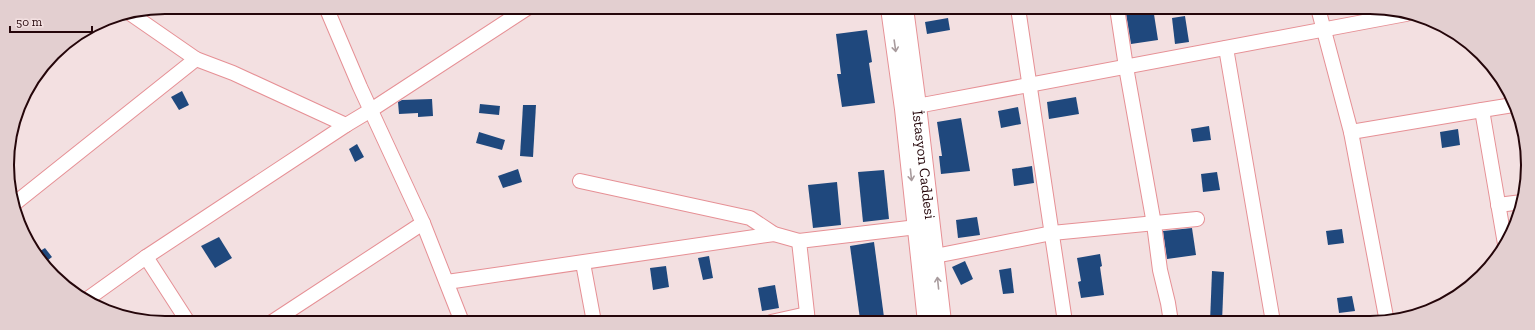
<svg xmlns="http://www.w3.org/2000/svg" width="1535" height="330" font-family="'Zilla Slab',serif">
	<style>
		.building { fill: #1f487d }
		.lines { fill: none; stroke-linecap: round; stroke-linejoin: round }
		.minor-casing { stroke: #e69095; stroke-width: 16 }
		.major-casing { stroke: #e69095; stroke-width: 20 }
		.minor { stroke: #fff; stroke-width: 14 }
		.major { stroke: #fff; stroke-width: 18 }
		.oneway { stroke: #a89b9d }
		.labels { text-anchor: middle; stroke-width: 4; stroke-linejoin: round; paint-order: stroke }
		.street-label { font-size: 15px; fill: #25060a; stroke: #f3e0e1 }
		.rim { fill: none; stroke: #25060a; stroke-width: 2 }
	</style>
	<rect width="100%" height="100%" fill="#f3e0e1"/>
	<g class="building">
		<path d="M1153 8 1158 40 1131 44 1126 13Z"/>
		<path d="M1185 16 1189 42 1175 44 1172 18Z"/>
		<path d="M948 18 950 30 927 34 925 22Z"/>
		<path d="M867 30 872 62 869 63 875 103 842 107 837 74H841L836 34Z"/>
		<path d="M182 91 189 105 179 110 171 97Z"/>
		<path d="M1076 97 1079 114 1049 119 1047 102Z"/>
		<path d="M432 99 433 116 418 117V113L399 114 398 102 402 100Z"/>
		<path d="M480 104 500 106 499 115 479 113Z"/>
		<path d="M523 105H536L533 157 520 156Z"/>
		<path d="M1018 107 1021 124 1001 128 998 111Z"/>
		<path d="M961 118 970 171 941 174 939 156H942L937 122Z"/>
		<path d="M1209 126 1211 140 1193 142 1191 129Z"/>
		<path d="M1458 129 1460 145 1442 148 1440 132Z"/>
		<path d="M479 132 505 140 502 150 476 143Z"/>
		<path d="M357 144 364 157 355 162 349 149Z"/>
		<path d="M1032 166 1034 183 1014 186 1012 169Z"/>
		<path d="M518 169 522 182 503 188 498 176Z"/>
		<path d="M884 170 889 219 863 222 858 172Z"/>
		<path d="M1217 172 1220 190 1203 192 1201 174Z"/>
		<path d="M837 182 841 225 813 228 808 185Z"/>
		<path d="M977 217 980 235 958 238 956 220Z"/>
		<path d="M1192 228 1196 255 1167 259 1163 231Z"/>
		<path d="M1342 229 1344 243 1328 245 1326 231Z"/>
		<path d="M219 237 232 258 215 268 201 246Z"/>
		<path d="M874 242 884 317 860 319 850 246Z"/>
		<path d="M45 248 52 257 43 264 37 253Z"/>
		<path d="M1100 254 1102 266 1100 267 1104 295 1081 298 1078 282 1081 281 1077 258Z"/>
		<path d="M709 256 713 278 703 280 698 258Z"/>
		<path d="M965 261 973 279 961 285 952 267Z"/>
		<path d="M666 266 669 287 653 290 650 268Z"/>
		<path d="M1011 268 1014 293 1003 294 999 270Z"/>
		<path d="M1212 271 1224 272 1222 322H1210Z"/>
		<path d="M775 285 779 308 762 311 758 288Z"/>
		<path d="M1352 296 1355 311 1339 313 1337 298Z"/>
	</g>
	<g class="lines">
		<defs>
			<g id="minor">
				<path d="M326 7 360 87 423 223 462 322"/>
				<path d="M1018 8 1065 322"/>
				<path d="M1117 8 1126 67 1154 224 1160 270 1168 303 1171 322"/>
				<path d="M1318 8 1351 132 1387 322"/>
				<path d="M131 14 196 59 233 73 346 125"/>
				<path d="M1226 48 1273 322"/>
				<path d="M917 106 1406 14"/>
				<path d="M1482 110 1513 105"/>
				<path d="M1351 132 1482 110 1505 244"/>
				<path d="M580 181 750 218 774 234 799 241"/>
				<path d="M14 204 196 59"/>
				<path d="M1498 205 1522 202"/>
				<path d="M935 256 1052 233 1197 219"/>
				<path d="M146 257 188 322"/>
				<path d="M583 263 594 322"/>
				<path d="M447 282 774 234"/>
				<path d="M86 300 146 257 346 125 371 110 529 7"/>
				<path d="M272 322 423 223"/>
				<path d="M771 322 807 314"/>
				<path d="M808 322 799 241 917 227"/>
			</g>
			<g id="major">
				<path d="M890 8 904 109 927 322"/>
				<path id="s1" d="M904 8 917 106 942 322"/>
			</g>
		</defs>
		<use href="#minor" class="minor-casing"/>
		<use href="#major" class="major-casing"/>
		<use href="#minor" class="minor"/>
		<use href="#major" class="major"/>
	</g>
	<defs><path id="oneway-shaft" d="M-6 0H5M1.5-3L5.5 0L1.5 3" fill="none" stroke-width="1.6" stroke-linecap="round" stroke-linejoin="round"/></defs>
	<g class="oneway">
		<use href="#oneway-shaft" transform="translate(895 46) rotate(82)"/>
		<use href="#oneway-shaft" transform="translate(911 175) rotate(84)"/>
		<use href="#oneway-shaft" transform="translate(938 283) rotate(-96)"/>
	</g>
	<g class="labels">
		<g class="street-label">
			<text dy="5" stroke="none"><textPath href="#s1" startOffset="158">İstasyon Caddesi</textPath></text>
		</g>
	</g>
	<path d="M0 0H1535V330H0ZM165 14H1370A151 151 0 0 1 1521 165V165A151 151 0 0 1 1370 316H165A151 151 0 0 1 14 165V165A151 151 0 0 1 165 14Z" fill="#e3cfd0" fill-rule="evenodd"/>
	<path class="rim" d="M165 14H1370A151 151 0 0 1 1521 165V165A151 151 0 0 1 1370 316H165A151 151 0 0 1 14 165V165A151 151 0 0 1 165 14Z"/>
	<path d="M10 26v6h82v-6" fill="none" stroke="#25060a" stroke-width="2"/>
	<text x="16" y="26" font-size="12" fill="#25060a" stroke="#f3e0e1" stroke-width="3" paint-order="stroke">50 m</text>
</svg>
